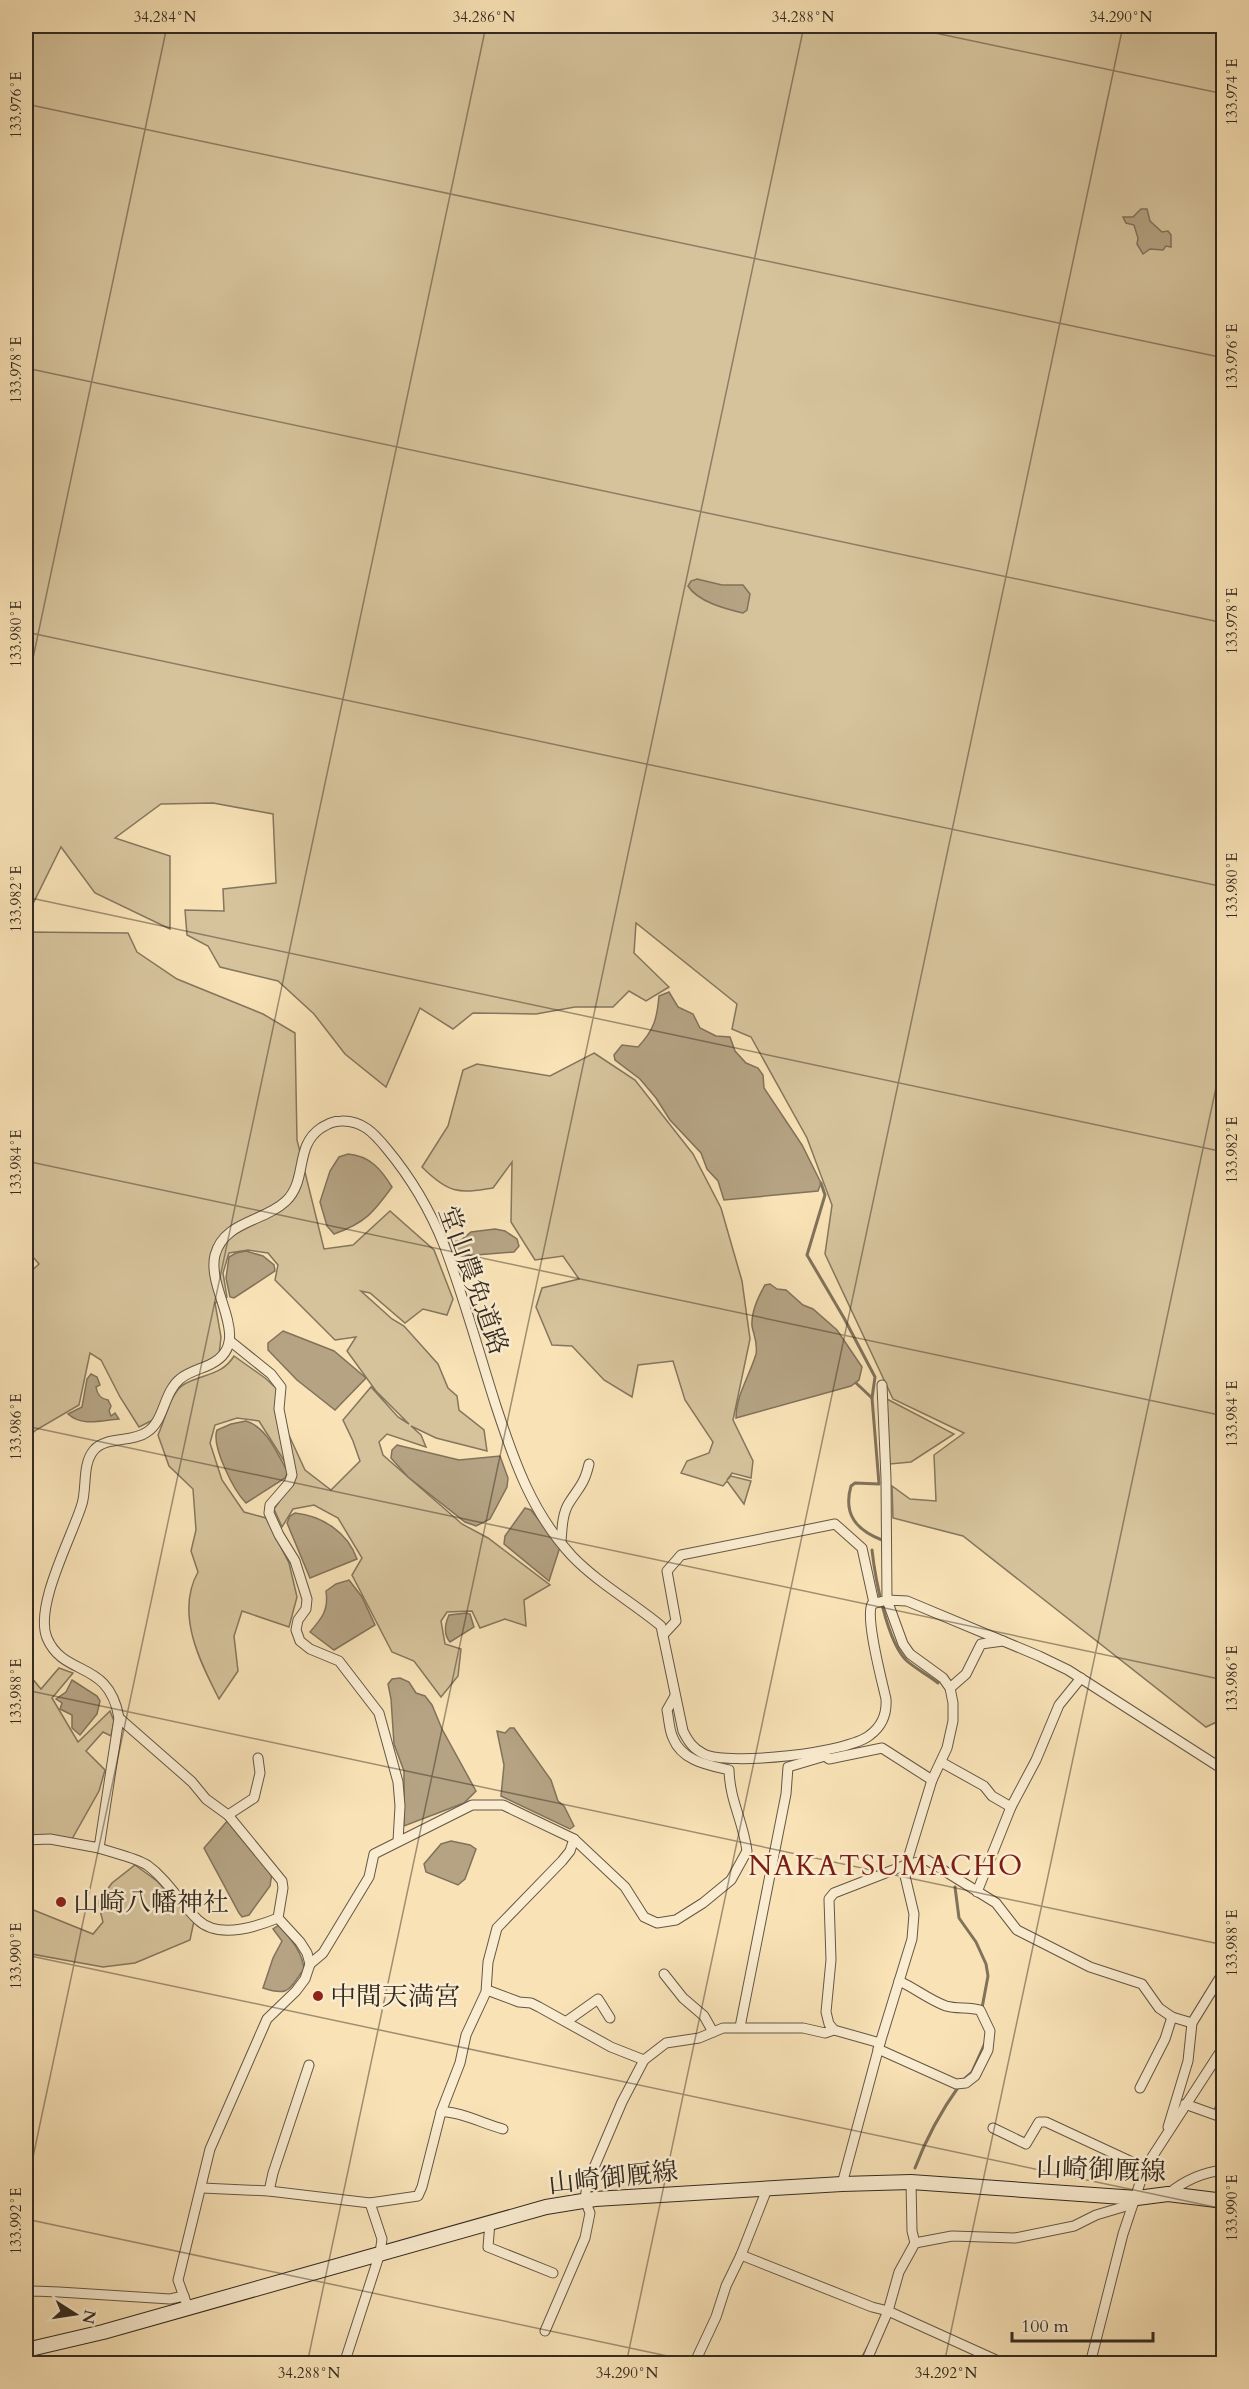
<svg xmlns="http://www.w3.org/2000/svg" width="1249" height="2389" font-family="Cardo,'Noto Serif JP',serif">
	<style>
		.green { fill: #d6c39c; stroke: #84765e; stroke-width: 1.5 }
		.water { fill: #b5a383; stroke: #81725b; stroke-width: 1.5 }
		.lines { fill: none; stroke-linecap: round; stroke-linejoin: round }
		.stream { stroke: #81725b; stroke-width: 3 }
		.street-casing { stroke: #645745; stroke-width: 11 }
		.secondary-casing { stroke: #32291f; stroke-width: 16 }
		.street { stroke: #faecd0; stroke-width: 9 }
		.secondary { stroke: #faecd0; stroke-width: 14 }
		.ticks { fill: none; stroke: #32291f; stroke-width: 1.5; stroke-opacity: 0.45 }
		.poi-dot { fill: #8f2418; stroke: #faecd0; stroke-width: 2 }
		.labels { text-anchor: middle; stroke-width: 5; stroke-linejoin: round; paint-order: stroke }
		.street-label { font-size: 26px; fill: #32291f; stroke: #faecd0 }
		.poi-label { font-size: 26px; fill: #32291f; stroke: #faecd0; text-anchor: start }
		.quarter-label { font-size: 28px; letter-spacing: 1.5px; fill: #7a1f14; stroke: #faecd0 }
		.neatline { fill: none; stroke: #32291f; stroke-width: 2 }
		.ticks-label { font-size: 15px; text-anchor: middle; fill: #32291f }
	</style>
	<rect width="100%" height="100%" fill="#f8e2b6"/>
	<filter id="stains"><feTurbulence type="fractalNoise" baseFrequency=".00333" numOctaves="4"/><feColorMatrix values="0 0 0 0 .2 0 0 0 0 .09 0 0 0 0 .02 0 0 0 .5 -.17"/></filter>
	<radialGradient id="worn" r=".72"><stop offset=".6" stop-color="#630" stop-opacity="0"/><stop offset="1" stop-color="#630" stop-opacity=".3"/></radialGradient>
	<g class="green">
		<path d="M26 26H1223V1719L1206 1727 963 1536 893 1518 892 1486 910 1499 936 1501 934 1455 964 1433 893 1399 825 1254 832 1205 807 1138 751 1037 732 1029 737 1004 636 923 634 953 669 987 646 1001 629 991 613 1007H575L536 1014 473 1013 453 1029 420 1008 386 1087 345 1054 314 1014 278 981 220 967 208 946 187 935 185 910 224 911 223 889 276 883 273 814 213 803 161 804 115 838 170 856V929L95 893 61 847 26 918Z"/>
		<path d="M26 932 128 933 137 952 177 979 263 1014 295 1033 297 1140 324 1249 353 1245 390 1211 434 1250 453 1299 447 1315 423 1309 405 1323 370 1293 361 1291 392 1319 404 1326 438 1364 448 1388 457 1396 459 1410 484 1430 487 1451 436 1438 411 1426 421 1435 426 1447 387 1434 379 1442 383 1455 462 1524 488 1538 550 1585 524 1600 526 1626 505 1619 480 1628 472 1611 447 1612 441 1621 445 1644 461 1649 458 1676 441 1697 414 1661 392 1652 352 1575 362 1558 338 1518 314 1505 293 1509 282 1527 274 1509 294 1480 287 1431 305 1470 331 1490 360 1461 353 1441 343 1420 371 1387 398 1417 409 1424 376 1391 347 1351 356 1337 335 1340 275 1280 278 1265 268 1253 248 1250 229 1253 223 1273 227 1297 215 1303 221 1337 219 1355 175 1377 155 1419 139 1427 120 1397 101 1360 90 1353 79 1405 36 1430 26 1439V1276L39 1264 26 1249Z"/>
		<path d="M594 1053 635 1080 693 1154 721 1208 742 1281 750 1339 733 1420 753 1461 751 1478 732 1473 727 1480 731 1476 751 1481 744 1504 727 1481 723 1486 681 1473 687 1461 709 1453 713 1442 685 1400 673 1361 638 1365 632 1397 604 1380 572 1346 552 1345 536 1307 542 1288 579 1279 563 1256 535 1260 511 1222 512 1162 493 1188C458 1194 448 1193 422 1167L448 1126 463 1070 477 1064 550 1076Z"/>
		<path d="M234 1356 265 1378 277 1389 288 1467 259 1421 237 1418 215 1425 210 1443 222 1480 244 1512 266 1518 289 1563 297 1597 289 1627 242 1611 234 1636 238 1671 219 1699C200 1662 175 1613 198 1572L191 1551 196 1530 193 1489 169 1466 158 1435C164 1422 171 1392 183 1385 201 1374 222 1376 234 1356Z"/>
		<path d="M885 1398 954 1434 911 1462 890 1464Z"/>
		<path d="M59 1668 73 1673 52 1698 78 1742 110 1711 114 1721 111 1736 103 1732 86 1751 105 1770 99 1791 72 1839 35 1835 26 1838V1671L41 1689Z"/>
		<path d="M135 1865 157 1881 194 1921 190 1940 135 1963 103 1967 26 1953V1900V1907L93 1934 103 1922 98 1902 112 1883Z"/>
	</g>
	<g class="water">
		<path d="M1141 209H1147L1150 221 1162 232 1168 231 1171 235V247L1166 246 1163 250 1150 249 1143 254 1137 244 1138 238 1134 225 1126 223 1123 217H1133Z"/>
		<path d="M697 579 722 585H743L750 594 747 610 743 613C726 609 698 602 688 586L691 581Z"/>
		<path d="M669 992 678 1007 693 1014 700 1028 716 1036 730 1037 735 1051 746 1063 758 1068 763 1075 764 1088 802 1145 821 1183 818 1191 724 1200 718 1181 707 1169 701 1153 670 1120 656 1098 640 1079 615 1060 614 1055 622 1045 638 1047C654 1030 657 1019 659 996Z"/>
		<path d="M348 1154C370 1156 381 1169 392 1187 373 1213 365 1223 334 1234L327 1226 320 1202 330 1171 339 1157Z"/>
		<path d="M495 1229 505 1231 517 1239 519 1246 514 1252 451 1257 448 1245 450 1242 460 1241 471 1232Z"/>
		<path d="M246 1251 263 1256 274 1265 275 1271 234 1298 230 1297 226 1278 229 1257 236 1253Z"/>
		<path d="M770 1284 777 1289 786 1290 803 1305 813 1309 837 1330 862 1367 859 1380 851 1386 736 1418C736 1395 750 1375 756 1354 758 1343 754 1336 752 1326 751 1312 758 1297 765 1285Z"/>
		<path d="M283 1331 334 1351 366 1378 335 1410 297 1380 268 1350V1343Z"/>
		<path d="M91 1374 97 1377 100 1385 96 1387C97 1394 101 1399 108 1400L111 1406 109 1411 111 1416 115 1413 119 1419C103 1420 82 1427 68 1414L82 1407 87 1379Z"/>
		<path d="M246 1421C267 1427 277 1454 288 1472L285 1478 246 1503C234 1491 211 1446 217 1430L231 1424Z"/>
		<path d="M397 1445 459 1460 500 1456 508 1478 507 1487 490 1519 476 1526 465 1522 408 1477 391 1458 392 1450Z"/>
		<path d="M525 1508 531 1510 560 1547 549 1581 504 1544 505 1536Z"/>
		<path d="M295 1513C323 1516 348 1533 357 1559L310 1578 287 1523 290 1516Z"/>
		<path d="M349 1580 362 1597 375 1625 334 1650 310 1632C322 1618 329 1610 326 1591L336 1584Z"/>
		<path d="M466 1613 470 1614 474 1627 450 1642C443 1634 445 1624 449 1615Z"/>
		<path d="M400 1678 409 1682 416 1693 425 1696 432 1705 442 1729 476 1791 464 1803 404 1826V1771L394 1744 391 1699 388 1684 392 1679Z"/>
		<path d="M72 1680 97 1696 100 1701 97 1714 80 1735 72 1728V1715L60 1709 62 1703 56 1699 66 1692Z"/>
		<path d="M510 1728H514L551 1780 558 1801 564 1806 574 1826 570 1829 501 1796 504 1765 497 1731 505 1733Z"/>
		<path d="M229 1819 272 1873 270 1886 249 1915 242 1917 239 1913 204 1848Z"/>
		<path d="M451 1841 470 1845 476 1849 465 1879 458 1885 426 1872 424 1864 441 1844Z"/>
		<path d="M279 1925C290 1939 302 1950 304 1969 289 1989 290 1997 263 1988L273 1958 282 1941 273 1929Z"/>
	</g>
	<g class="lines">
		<g class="stream">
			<path d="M821 1183 825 1195 807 1255 844 1318 875 1377 872 1398 879 1484 855 1483 851 1486C843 1514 856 1530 882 1540"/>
			<path d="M856 1383 872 1398"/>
			<path d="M872 1550C875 1577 887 1643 907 1661 916 1669 928 1675 938 1683"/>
			<path d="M955 1887 959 1918 976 1942 986 1964 988 1976 982 2008"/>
			<path d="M963 2080 972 2072 985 2043"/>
			<path d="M915 2168C926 2139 941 2111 959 2086"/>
			<path d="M859 2364 868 2347"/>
		</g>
		<defs>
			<g id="street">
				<path d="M230 1341 271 1374 281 1387 279 1409 292 1475 289 1483 270 1505 269 1513 279 1535 295 1561 307 1599 306 1609 298 1620 296 1630 300 1641 310 1649 339 1661 379 1713 398 1782 400 1806 398 1841"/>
				<path d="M561 1542C562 1530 562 1514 569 1503 579 1487 584 1485 589 1464"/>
				<path d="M663 1635 676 1621 667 1571 681 1555 835 1524 862 1548 874 1603"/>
				<path d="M950 1688 966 1674 981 1644 1003 1641"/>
				<path d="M119 1718 192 1782 206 1799 228 1815 282 1881 283 1888 278 1918 300 1942 307 1953 310 1964 305 1979 296 1991 267 2019 210 2149 178 2280 188 2308"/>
				<path d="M824 1753 825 1756 829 1759 882 1748 932 1780"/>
				<path d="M941 1762 984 1786 992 1796 1011 1807"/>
				<path d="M228 1815 254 1798 260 1773 258 1758"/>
				<path d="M26 1840 50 1839 99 1848 119 1718C109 1659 64 1678 47 1638 34 1606 72 1537 82 1504 87 1487 82 1464 94 1450 106 1436 132 1443 147 1432 165 1420 163 1393 180 1379 188 1372 201 1369 211 1364 255 1342 206 1291 215 1255 224 1221 264 1222 286 1201 308 1180 294 1146 321 1128 328 1124 333 1121 341 1121 362 1120 374 1133 387 1149 411 1178 430 1210 444 1245 464 1297 479 1353 496 1406 514 1461 532 1513 572 1556 598 1583 632 1602 661 1626L683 1731C688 1741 693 1749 704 1754 729 1766 849 1753 870 1735 882 1726 887 1714 886 1699 882 1681 865 1618 872 1604L887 1600 886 1479 882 1385"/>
				<path d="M99 1848C113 1853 134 1857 147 1865 168 1880 180 1903 198 1920 218 1939 256 1927 278 1918"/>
				<path d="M977 1892 1011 1807 1036 1760 1059 1705 1081 1678"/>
				<path d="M310 1964 323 1953 369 1877 374 1854 472 1805H503L574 1839 625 1887 644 1917 657 1923 676 1920 703 1903 731 1880 747 1851C743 1820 730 1802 729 1770 708 1765 682 1761 673 1738 669 1730 669 1719 667 1710L675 1696"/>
				<path d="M664 1974 683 1998 704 2016 713 2032"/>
				<path d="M487 1990 519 2002 531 2003 539 2007 611 2047 644 2060"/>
				<path d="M567 2021 598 1999 610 2018"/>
				<path d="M740 2027 786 1794 788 1767 825 1756"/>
				<path d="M880 2043 834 2030 829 2024 826 2012 831 1960 829 1899 834 1893 906 1865 927 1860 996 1903 1017 1930 1090 1967 1142 1984 1159 2008 1172 2017 1192 2023"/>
				<path d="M878 2049 956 2084 966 2083 975 2076 988 2050 990 2031 980 2010C969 2007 956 2009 946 2006 929 2000 915 1988 899 1981"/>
				<path d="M1140 2088 1165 2039 1172 2017"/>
				<path d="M1185 2104 1224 2118"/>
				<path d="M441 2112C456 2110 487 2125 503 2129"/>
				<path d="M1218 2116 1223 2097"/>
				<path d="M1168 2127 1188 2061 1192 2023 1224 1971"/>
				<path d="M993 2128 1026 2144 1039 2122H1046L1145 2168"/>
				<path d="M842 2184 880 2043 912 1939 914 1914 905 1876 906 1865 932 1780 947 1748 953 1721V1703L950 1688 943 1678 910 1654 903 1644 887 1600 907 1601 1039 1656 1068 1670 1224 1770"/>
				<path d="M202 2188 269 2191 370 2203 418 2196 422 2187 441 2112 460 2063 466 2035 486 1992 488 1962 497 1928 562 1861 570 1851 574 1839"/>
				<path d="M269 2191 273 2173 309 2065"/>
				<path d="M1168 2194C1184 2181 1203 2172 1224 2170"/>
				<path d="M490 2222 488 2247 553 2273"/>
				<path d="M915 2243 952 2236 1015 2238 1074 2226 1096 2215 1133 2204"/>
				<path d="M741 2255 872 2307 888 2311 1005 2364"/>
				<path d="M26 2294 33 2291 59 2292 170 2299 184 2296"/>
				<path d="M545 2331 585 2238 590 2213 585 2200 587 2184 622 2102 644 2060 666 2043 699 2038 723 2028H803L825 2033 834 2030"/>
				<path d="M344 2364 380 2253 382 2239 370 2203"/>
				<path d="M694 2364 716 2317 726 2286 741 2255 767 2189"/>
				<path d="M865 2364 888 2311 899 2272 915 2243 912 2231 911 2182"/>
				<path d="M1090 2364 1123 2234 1145 2168 1224 2046"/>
			</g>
			<path id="secondary" d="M26 2350 103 2332 546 2207 595 2199 842 2184 911 2182 1137 2198 1168 2194 1224 2201"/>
		</defs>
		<use href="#street" class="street-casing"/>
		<use href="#secondary" class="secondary-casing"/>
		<use href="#street" class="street"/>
		<use href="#secondary" class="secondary"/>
	</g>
	<path class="ticks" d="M902 26 1224 94M26 104 1224 358M26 368 1224 623M26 632 1224 887M26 691 167 26M26 897 1224 1152M26 1161 1224 1416M26 1426 1224 1680M26 1690 1224 1945M26 1955 1224 2209M26 2190 486 26M26 2219 705 2364M307 2364 804 26M626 2364 1123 26M944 2364 1224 1050"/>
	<g class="poi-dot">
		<circle cx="61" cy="1902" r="6"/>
		<circle cx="318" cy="1996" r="6"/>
	</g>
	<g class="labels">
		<g class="street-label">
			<text transform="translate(474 1280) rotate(70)" y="9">堂山農免道路</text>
			<text transform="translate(1101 2169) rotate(2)" y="9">山崎御厩線</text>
			<text transform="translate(613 2177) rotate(-6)" y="9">山崎御厩線</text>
		</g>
		<g class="poi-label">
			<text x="73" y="1911">山崎八幡神社</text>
			<text x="330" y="2005">中間天満宮</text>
		</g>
		<g class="quarter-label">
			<text x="886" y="1875">NAKATSUMACHO</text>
		</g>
	</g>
	<rect width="1249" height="2389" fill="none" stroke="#f8e2b6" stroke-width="66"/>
	<g transform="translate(75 2314) rotate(102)" stroke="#faecd0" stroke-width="4.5" paint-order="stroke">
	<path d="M0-4.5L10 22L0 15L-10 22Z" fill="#32291f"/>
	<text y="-9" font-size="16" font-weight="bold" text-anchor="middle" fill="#32291f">N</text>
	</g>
	<path d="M1012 2332v9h141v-9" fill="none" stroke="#32291f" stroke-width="3"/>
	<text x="1021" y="2332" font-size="18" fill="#32291f" stroke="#faecd0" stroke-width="4.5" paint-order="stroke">100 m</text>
	<rect x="33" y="33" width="1183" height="2323" class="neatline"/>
	<g class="ticks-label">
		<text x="165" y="22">34.284°N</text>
		<text x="484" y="22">34.286°N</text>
		<text x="803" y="22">34.288°N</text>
		<text x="1121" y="22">34.290°N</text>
		<text transform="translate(1232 92) rotate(-90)" y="5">133.974°E</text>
		<text transform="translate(16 105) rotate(-90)" y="5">133.976°E</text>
		<text transform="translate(1232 357) rotate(-90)" y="5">133.976°E</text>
		<text transform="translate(16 370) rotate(-90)" y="5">133.978°E</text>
		<text transform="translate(1232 621) rotate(-90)" y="5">133.978°E</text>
		<text transform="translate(16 634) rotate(-90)" y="5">133.980°E</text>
		<text transform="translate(1232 886) rotate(-90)" y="5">133.980°E</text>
		<text transform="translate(16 899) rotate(-90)" y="5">133.982°E</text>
		<text transform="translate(1232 1150) rotate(-90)" y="5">133.982°E</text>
		<text transform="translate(16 1163) rotate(-90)" y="5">133.984°E</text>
		<text transform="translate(1232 1414) rotate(-90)" y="5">133.984°E</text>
		<text transform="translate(16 1427) rotate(-90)" y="5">133.986°E</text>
		<text transform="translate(1232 1679) rotate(-90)" y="5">133.986°E</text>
		<text transform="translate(16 1692) rotate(-90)" y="5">133.988°E</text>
		<text transform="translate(1232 1943) rotate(-90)" y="5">133.988°E</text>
		<text transform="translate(16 1956) rotate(-90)" y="5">133.990°E</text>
		<text transform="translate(1232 2208) rotate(-90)" y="5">133.990°E</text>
		<text transform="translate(16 2221) rotate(-90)" y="5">133.992°E</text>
		<text x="309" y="2378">34.288°N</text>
		<text x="627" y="2378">34.290°N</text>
		<text x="946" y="2378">34.292°N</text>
	</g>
	<rect width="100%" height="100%" filter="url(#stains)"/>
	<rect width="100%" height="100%" fill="url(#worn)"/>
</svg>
